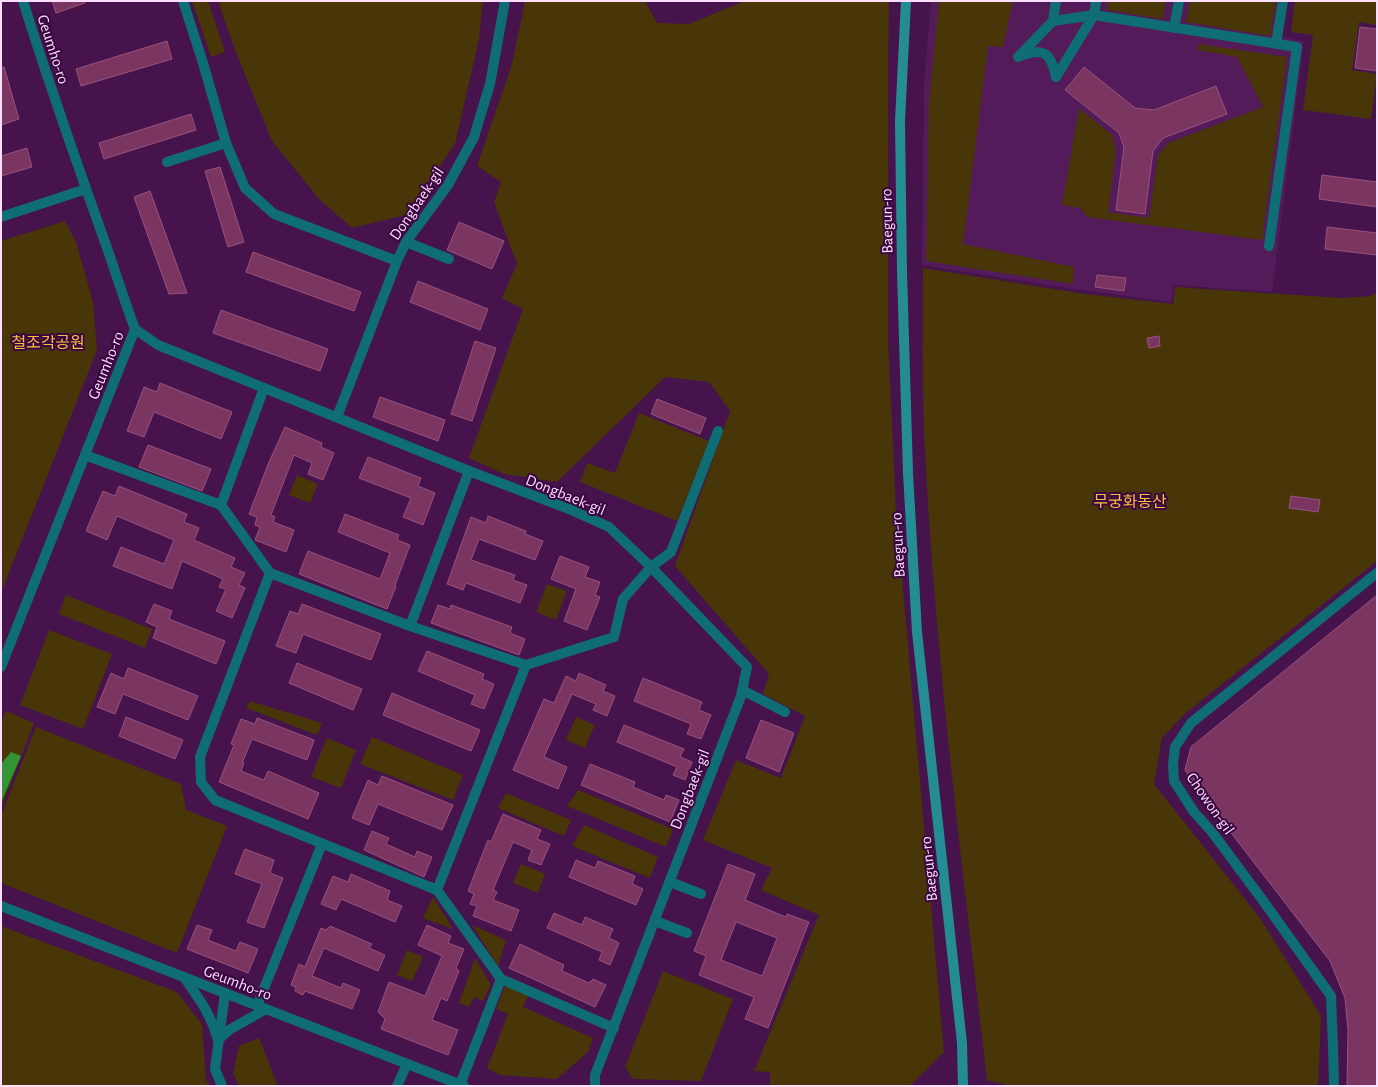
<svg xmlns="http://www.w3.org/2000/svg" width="1378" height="1087" font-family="'Alegreya Sans','Noto Sans KR',sans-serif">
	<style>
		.built { fill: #541b5a }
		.green { fill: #483508 }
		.water { fill: #319536 }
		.building { fill: #7a3661; stroke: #99527d; fill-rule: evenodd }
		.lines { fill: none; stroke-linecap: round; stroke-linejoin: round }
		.minor { stroke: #0f6d75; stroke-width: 10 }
		.tertiary { stroke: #0f6d75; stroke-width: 10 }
		.secondary { stroke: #248c95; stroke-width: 10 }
		.labels { text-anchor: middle; stroke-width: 4; stroke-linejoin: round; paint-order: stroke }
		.street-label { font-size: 16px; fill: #fcdeff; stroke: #3b0741 }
		.park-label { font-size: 16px; fill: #f9c03d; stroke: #3b0741 }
	</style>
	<rect width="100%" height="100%" fill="#46134c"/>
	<path class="built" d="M931 1H1287L1281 37 1304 41 1272 292 1174 285 1171 302 1074 289 922 265 924 83Z"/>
	<g class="green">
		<path d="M192 1H208L225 52 211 57Z"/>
		<path d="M218 1H483L479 39 455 144 406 215 352 228 319 199 272 141 235 50Z"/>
		<path d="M525 1H645L657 23 689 24 744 1H889L888 69V339L896 511 944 1052 910 1086H770V1072L754 1071 819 915 761 890 772 868 703 840 736 760 781 778 805 716 763 694 769 674 675 566 730 411 709 382 665 377 557 482 504 474 469 458 523 309 502 298 517 264 494 202 501 182 477 166 512 64Z"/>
		<path d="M939 1H1013L1003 47 988 46 963 244 1074 267 1073 284 926 261 929 102Z"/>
		<path d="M1108 1H1166L1163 19 1107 10Z"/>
		<path d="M1190 1H1276L1270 36 1186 22Z"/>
		<path d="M1295 1H1377V25L1359 22 1352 70 1377 74 1371 119 1303 110 1313 35 1291 32Z"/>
		<path d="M1198 44 1287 57 1262 240 1087 217 1080 208 1062 205 1079 108 1112 135 1116 150 1108 212 1149 218 1158 155 1168 143 1263 107 1237 57 1198 50Z"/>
		<path d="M65 221 76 242 93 302 97 350 1 593V241Z"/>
		<path d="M923 268 1085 294 1173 304 1175 287 1342 298 1371 296 1377 292V561L1186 713 1162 738 1154 784 1260 918 1321 1016 1318 1086H1011L987 1080C962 865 934 649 924 432 922 378 923 323 923 268Z"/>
		<path d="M639 413 709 441 677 521 580 482 587 463 615 473Z"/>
		<path d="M297 475 318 484 310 503 289 495Z"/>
		<path d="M547 584 567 591 556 620 536 612Z"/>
		<path d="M66 595 152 629 145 648 59 614Z"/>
		<path d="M49 630 112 654 83 729 20 705Z"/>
		<path d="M250 701 322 723 317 735 246 708Z"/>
		<path d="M6 711 34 723 1 809V723Z"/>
		<path d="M576 717 595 725 585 748 566 740Z"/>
		<path d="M36 727 181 784 186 810 227 826 177 953 1 883V816Z"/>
		<path d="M372 737 463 775 453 800 360 764Z"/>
		<path d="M327 738 356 750 341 788 311 777Z"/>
		<path d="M578 790 673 829 666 847 567 806Z"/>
		<path d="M506 793 571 820 564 836 498 808Z"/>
		<path d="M584 825 658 857 650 878 572 846Z"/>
		<path d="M521 864 545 874 538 893 513 883Z"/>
		<path d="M433 897 453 929 423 918Z"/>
		<path d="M472 925 506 940 498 966Z"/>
		<path d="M1 926 177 992 202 1024 206 1080 210 1086H1Z"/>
		<path d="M407 950 423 957 412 981 397 975Z"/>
		<path d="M475 958 491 985 483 1001 474 997 469 1007 459 1003Z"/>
		<path d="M663 971 733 999 701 1081 633 1079 625 1067Z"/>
		<path d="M506 984 529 994 523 1007 593 1038 588 1052 557 1079 500 1075 487 1068 508 1014 496 1009Z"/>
		<path d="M259 1038 278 1086H239L233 1073 239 1046Z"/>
	</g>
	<path class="water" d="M11 752 21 756 2 800H1V764Z"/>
	<g class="building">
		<path d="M52 1H85V3L56 13Z"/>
		<path d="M1360 27 1377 29V71L1355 68Z"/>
		<path d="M167 41 172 59 81 86 76 69Z"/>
		<path d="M1 67H4L19 119 1 125Z"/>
		<path d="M1084 67 1135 108 1154 110 1216 86 1227 114 1163 138 1153 151 1145 214 1116 210 1124 147 1119 133 1065 90Z"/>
		<path d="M191 114 196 130 104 159 99 143Z"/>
		<path d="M27 148 32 167 1 176V156Z"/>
		<path d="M220 167 244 242 228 247 205 171Z"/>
		<path d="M1322 175 1377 182V207L1319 199Z"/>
		<path d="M150 191 187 293 169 294 134 197Z"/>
		<path d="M459 222 504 241 492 269 447 250Z"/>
		<path d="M1327 227 1377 233V255L1325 249Z"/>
		<path d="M253 252 361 292 354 311 246 272Z"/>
		<path d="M1097 275 1126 278 1124 291 1095 287Z"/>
		<path d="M418 281 488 309 480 330 410 302Z"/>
		<path d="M221 310 328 349 320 371 213 333Z"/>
		<path d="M1159 336 1160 346 1149 348 1147 338Z"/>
		<path d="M475 341 496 348 472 421 451 414Z"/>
		<path d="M160 383 232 412 221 439 154 412 144 437 127 431 144 387 157 392Z"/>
		<path d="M380 397 445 420 438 441 373 417Z"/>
		<path d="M657 399 706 418 700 434 651 414Z"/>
		<path d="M285 427 322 443 321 447 334 453 323 480 308 474 312 463 294 455 271 515 275 517 273 522 294 530 286 552 255 540 260 527 255 525 257 517 249 514 269 462Z"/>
		<path d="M148 445 211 469 202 491 139 467Z"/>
		<path d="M368 457 421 478 418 486 435 493 423 525 403 517 411 498 359 478Z"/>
		<path d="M119 486 187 514 184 522 199 528 194 540 235 558 231 567 245 573 239 585 245 588 232 618 216 611 226 589 219 587 223 579 182 561 172 589 113 566 121 547 164 564 174 540 117 516 107 540 86 531 103 491 115 496Z"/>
		<path d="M1291 496 1320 500 1318 512 1289 508Z"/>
		<path d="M345 514 399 535 397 540 410 545 395 585 396 586 387 609 299 574 308 551 380 579 390 553 338 532Z"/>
		<path d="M488 516 526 531 525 534 543 541 535 560 479 539 471 560 515 575 513 580 527 585 520 603 466 583 463 590 447 584 471 517 486 523Z"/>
		<path d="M560 556 589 567 585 577 600 582 595 595 600 597 587 630 564 621 576 589 551 579Z"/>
		<path d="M1377 595V1086H1347L1348 1030 1345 998 1330 961 1208 803 1185 770 1191 747Z"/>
		<path d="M154 604 172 611 169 619 225 641 216 664 153 638 157 627 146 622Z"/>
		<path d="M302 604 381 634 371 660 303 634 296 653 276 646 290 611 298 614Z"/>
		<path d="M438 605 450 609 451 605 512 627 510 633 525 639 519 655 431 623Z"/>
		<path d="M427 651 484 674 482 679 494 684 484 709 471 704 475 695 418 671Z"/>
		<path d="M297 663 362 689 353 710 289 683Z"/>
		<path d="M128 668 198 696 188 720 123 694 115 714 97 707 111 673 124 679Z"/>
		<path d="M579 673 606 685 603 691 615 696 607 716 593 710 596 704 572 694 544 757 567 767 558 789 513 770 544 699 554 703 566 676 576 681Z"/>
		<path d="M643 678 702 702 699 710 711 715 701 739 687 734 691 724 634 701Z"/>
		<path d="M392 693 480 730 471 751 383 715Z"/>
		<path d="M126 717 183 740 175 759 119 736Z"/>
		<path d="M257 718 314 740 307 760 252 739 242 763H244L241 771 264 780 268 771 319 793 308 819 219 782 234 745 231 744 241 719 255 724Z"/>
		<path d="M761 720 794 733 779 772 746 758Z"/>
		<path d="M624 725 684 749 680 757 692 762 685 780 673 775 677 767 617 742Z"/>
		<path d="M590 764 635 782 633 787 664 800 666 795 679 800 670 822 581 785Z"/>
		<path d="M382 776 453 805 442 830 378 804 369 825 352 818 368 780 378 785Z"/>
		<path d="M503 814 541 830 537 839 550 844 541 865 528 860 532 850 513 842 493 890 497 892 493 900 519 910 511 931 473 916 477 906 470 904 474 894 468 891 488 840 491 842Z"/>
		<path d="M372 831 389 838 386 844 415 857 417 851 432 857 424 877 364 850Z"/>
		<path d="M245 849 274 860 270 873 283 878 264 928 247 922 262 884 235 874Z"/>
		<path d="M576 860 595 868 598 861 635 876 632 884 643 889 636 905 569 877Z"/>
		<path d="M728 864 755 874 745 900 786 917 787 914 809 922 768 1028 745 1019 754 997 699 975 706 956 694 951ZM736 922 777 938 762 976 721 960Z"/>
		<path d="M351 874 390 891 387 900 402 906 395 922 341 899 336 910 321 904 333 876 348 882Z"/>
		<path d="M554 913 582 925 585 917 613 929 609 938 619 943 610 965 599 960 602 952 547 928Z"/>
		<path d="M197 925 212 930 208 940 236 951 240 942 258 949 248 973 187 949Z"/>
		<path d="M427 925 451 936 448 943 464 949 456 968 459 971 447 1001 441 998 432 1020 458 1030 448 1055 381 1029 385 1019 378 1012 389 982 425 996 442 956 418 945Z"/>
		<path d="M330 926 372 944 369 948 385 955 378 971 324 948 312 976 341 988 343 983 360 990 352 1009 305 991 303 995 295 991 296 987 291 985 299 964 305 967 321 928 326 930Z"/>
		<path d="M520 944 564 965 562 971 589 983 593 979 606 985 595 1007 509 968Z"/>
	</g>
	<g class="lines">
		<g class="minor">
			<path d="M183 1 203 63 226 143"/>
			<path d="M1053 21 1056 1"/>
			<path d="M1174 28 1179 1"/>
			<path d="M1276 44 1283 1"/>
			<path d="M1020 56C1044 47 1051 53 1056 77"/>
			<path d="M1018 57 1053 21 1094 15 1297 47 1269 246"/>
			<path d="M1056 77 1094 15 1096 1"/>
			<path d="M167 162 226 143 245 188 274 214 397 261"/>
			<path d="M1 217 86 189"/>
			<path d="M406 242 449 259"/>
			<path d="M135 329 158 345 469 471 569 509 609 527 651 567 747 667 741 696 595 1075V1086"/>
			<path d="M264 388 221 505 270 573 410 626 526 665 614 637 623 599 651 567 671 552 718 431"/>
			<path d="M337 417 397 261 406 242 448 185 474 137 490 84 505 1"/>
			<path d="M85 455 221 505"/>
			<path d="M270 573 200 757 201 782 215 800 437 890"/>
			<path d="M410 626 469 471"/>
			<path d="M526 665 437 890 501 979 614 1028"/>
			<path d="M1 667 135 329C123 297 113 264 101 231 74 155 47 78 23 1"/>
			<path d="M742 690 785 712"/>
			<path d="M670 882 701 894"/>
			<path d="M655 921 687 933"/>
			<path d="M184 977C199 999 211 1014 218 1040L229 1030 266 1009"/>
			<path d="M257 1006 322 844"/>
			<path d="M460 1085 501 979"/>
			<path d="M222 1086 215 1069 225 993"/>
			<path d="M397 1086 407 1064"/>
			<path d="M1334 1086 1333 1047 1331 996 1264 902 1212 832 1194 812 1174 781 1173 765 1175 747 1191 723 1377 573"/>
		</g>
		<path class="tertiary" d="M1 906 464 1086"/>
		<path class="secondary" d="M906 1 900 121 902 272 908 473 917 632 962 1043 963 1086"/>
	</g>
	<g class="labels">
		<g class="street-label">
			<text transform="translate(54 49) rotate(72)" y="6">Geumho-ro</text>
			<text transform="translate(416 203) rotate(-56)" y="6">Dongbaek-gil</text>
			<text transform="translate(886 221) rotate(-91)" y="6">Baegun-ro</text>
			<text transform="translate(105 365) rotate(-68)" y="6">Geumho-ro</text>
			<text transform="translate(566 494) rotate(22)" y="6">Dongbaek-gil</text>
			<text transform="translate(897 545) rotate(-93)" y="6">Baegun-ro</text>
			<text transform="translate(689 789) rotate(-69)" y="6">Dongbaek-gil</text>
			<text transform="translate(1211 803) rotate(55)" y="6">Chowon-gil</text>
			<text transform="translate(928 869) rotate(-96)" y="6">Baegun-ro</text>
			<text transform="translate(238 982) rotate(21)" y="6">Geumho-ro</text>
		</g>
		<g class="park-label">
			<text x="48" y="348">철조각공원</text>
			<text x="1130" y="507">무궁화동산</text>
		</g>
	</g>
	<rect width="1378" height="1087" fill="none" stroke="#fcdeff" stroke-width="4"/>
</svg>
